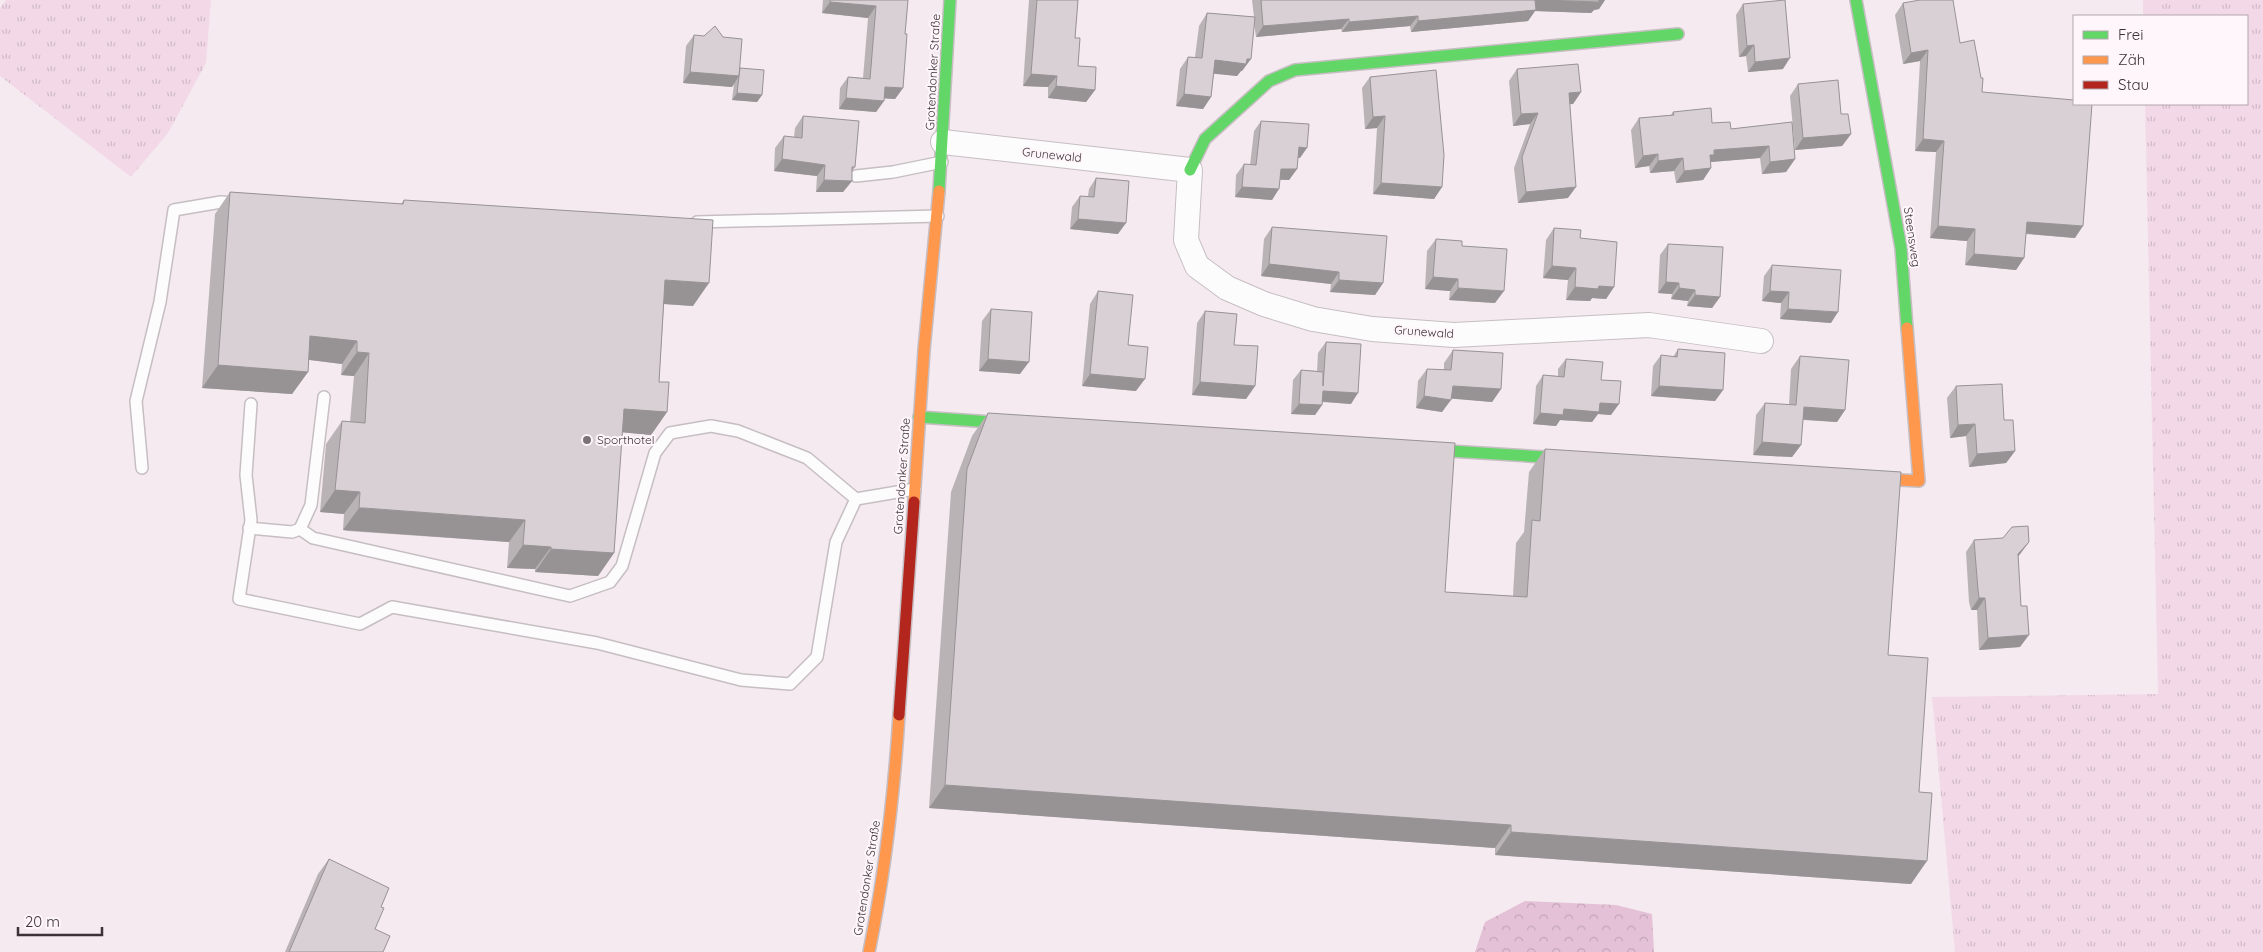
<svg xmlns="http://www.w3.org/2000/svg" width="2263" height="952" font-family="Quicksand,sans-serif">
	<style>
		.grass { fill: url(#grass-tufts) }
		.forest { fill: url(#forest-crowns) }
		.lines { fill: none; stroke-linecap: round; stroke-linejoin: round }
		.lane-casing { stroke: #c6bec2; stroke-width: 14 }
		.street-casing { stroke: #c6bec2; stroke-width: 26 }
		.fast-casing { stroke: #c6bec2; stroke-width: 14 }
		.slow-casing { stroke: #c6bec2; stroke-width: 14 }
		.jam-casing { stroke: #c6bec2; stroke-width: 14 }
		.lane { stroke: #fdfcfd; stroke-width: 11 }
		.street { stroke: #fdfcfd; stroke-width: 24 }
		.fast { stroke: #63d668; stroke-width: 11 }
		.slow { stroke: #ff974d; stroke-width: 11 }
		.jam { stroke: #b3261e; stroke-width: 11 }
		.wall { fill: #bab3b6 }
		.shaded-wall { fill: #979294 }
		.building { fill: #d8d0d4; stroke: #979294 }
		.poi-dot { fill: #7b7277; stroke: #fef6fa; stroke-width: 2 }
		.labels { text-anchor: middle; stroke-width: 4; stroke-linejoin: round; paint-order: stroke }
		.street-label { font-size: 12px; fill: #3a3236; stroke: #fef6fa }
		.poi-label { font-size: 12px; fill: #3a3236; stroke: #fef6fa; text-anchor: start }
	</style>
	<defs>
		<pattern id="grass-tufts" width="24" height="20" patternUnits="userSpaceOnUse" patternTransform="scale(1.25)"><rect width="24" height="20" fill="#f3d9e8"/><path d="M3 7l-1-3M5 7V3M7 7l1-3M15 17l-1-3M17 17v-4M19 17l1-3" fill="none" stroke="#d1bbc8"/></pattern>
		<pattern id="forest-crowns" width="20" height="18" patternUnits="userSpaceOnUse" patternTransform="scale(1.25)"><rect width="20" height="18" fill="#e4c1d6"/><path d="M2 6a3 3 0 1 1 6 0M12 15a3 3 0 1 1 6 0" fill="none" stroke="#c4a6b8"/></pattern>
	</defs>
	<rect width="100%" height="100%" fill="#f4eaef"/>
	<g class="grass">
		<path d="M6 0H211L206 63 168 133 131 177 0 76V8Z"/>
		<path d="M2143 0H2263V952H1955L1932 697 2158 694 2145 104H2247V16H2143Z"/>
	</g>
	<path class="forest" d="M1525 901 1616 905 1652 914 1654 952H1475L1485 922Z"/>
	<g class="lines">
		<defs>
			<g id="lane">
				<path d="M856 176 893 172 942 162"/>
				<path d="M697 222 938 216"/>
				<path d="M251 404 246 475 251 520 239 599 360 624 392 607 597 643 741 680 790 684 817 657 836 542 856 499 915 489"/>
				<path d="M142 468 136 401 160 302 174 210 221 202 237 203"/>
				<path d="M249 528 292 532 300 529 311 505 324 397"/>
				<path d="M300 529 313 538 570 596 610 582 622 566 655 453 670 433 711 426 738 431 807 458 856 499"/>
			</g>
			<path id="street" d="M943 142 1190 170 1186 240 1197 266 1227 288 1264 304 1313 319 1372 329 1454 335 1649 325 1761 341"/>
			<g id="fast">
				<path d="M1856 0 1901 248 1907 328"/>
				<path d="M1190 170 1205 139 1269 81 1295 70 1678 34"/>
				<path d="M939 191 950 0"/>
				<path d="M919 417 1020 424"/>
				<path d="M1417 449 1576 459"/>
			</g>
			<g id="slow">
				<path d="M1864 478 1919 481 1907 328"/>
				<path d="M914 502 924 350 939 191"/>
				<path d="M869 952C885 873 894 795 899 715"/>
			</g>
			<path id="jam" d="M899 715 914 502"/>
		</defs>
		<use href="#lane" class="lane-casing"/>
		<use href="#street" class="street-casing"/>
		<use href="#fast" class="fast-casing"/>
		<use href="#slow" class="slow-casing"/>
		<use href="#jam" class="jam-casing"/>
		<use href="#lane" class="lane"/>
		<use href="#street" class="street"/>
		<use href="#fast" class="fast"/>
		<use href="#slow" class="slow"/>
		<use href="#jam" class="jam"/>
	</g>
	<g class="wall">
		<path d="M823 0H908L905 34 903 88 895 99 884 98V101L876 112 839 109 840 88 848 77 863 78 868 18 822 13Z"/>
		<path d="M1029 0H1078L1075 38 1078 66 1095 90 1086 102 1048 98V87L1023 86Z"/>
		<path d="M1252 0H1605L1599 9 1594 10 1591 13 1535 11 1528 21 1411 32 1410 26 1342 32 1341 29 1256 37 1254 23 1242 71H1241L1237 76 1214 73 1211 97 1203 109 1176 106 1180 69 1188 57H1195L1199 26 1207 13 1254 17Z"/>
		<path d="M1903 3 1960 43 1982 92 2075 238 2026 234 2024 258 2016 270 1965 265 1967 241 1930 238 1936 152 1915 151 1920 61 1903 64 1895 15Z"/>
		<path d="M1743 4 1783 69 1748 72 1746 56 1739 57 1736 15Z"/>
		<path d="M694 35 740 68 762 95 757 102 732 100 734 84 732 87 683 83 686 46Z"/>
		<path d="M1517 69 1581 92 1573 104H1569L1568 198 1518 203 1514 168 1530 124 1513 126 1509 81Z"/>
		<path d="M1370 77 1442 187 1434 199 1373 194 1377 128 1365 129 1362 88Z"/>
		<path d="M1798 84 1841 114 1851 134 1842 146 1795 150 1790 96Z"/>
		<path d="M1673 112 1731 129 1792 122 1795 159 1786 172 1762 174 1760 158 1711 162V168L1703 180 1676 183 1674 171 1650 173 1649 166 1635 168 1631 130 1639 118 1671 115Z"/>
		<path d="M803 116 855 167 852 172V181L843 192H816L817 176 774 171 775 148 784 136 794 137 795 128Z"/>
		<path d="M1261 121 1300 158H1298L1297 169 1289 180H1280L1272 200 1235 197 1236 175 1244 164 1250 165 1254 131Z"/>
		<path d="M1096 178 1118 234 1070 229 1072 207 1080 196H1088L1089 189Z"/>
		<path d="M230 192 401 204 404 200 693 306 664 304 659 382 667 412 651 435 622 432 614 553 598 576 535 572V569L507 568 509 542 348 531 343 530 344 514 320 512 326 444 342 421 350 422 354 376 341 375 342 364 309 360 308 372 292 394 202 388 215 214Z"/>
		<path d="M1272 227 1383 283 1375 295 1330 292 1331 284 1261 276 1264 239Z"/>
		<path d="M1554 228 1580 238 1614 287 1606 299 1592 298 1590 301 1566 300 1568 280 1543 278 1546 240Z"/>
		<path d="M1436 239 1462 246 1495 303 1449 300 1450 291 1425 289 1427 251Z"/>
		<path d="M1668 244 1720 297 1712 308 1687 306 1688 301 1671 299 1672 294 1658 293 1660 255Z"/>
		<path d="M1772 265 1831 323 1780 319 1781 303 1762 301 1764 276Z"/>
		<path d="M1098 291 1128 345 1136 391 1082 386 1090 304Z"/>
		<path d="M991 309 1020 374 979 371 982 321Z"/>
		<path d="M1205 311 1234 345 1255 386 1246 399 1192 395 1197 323Z"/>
		<path d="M1326 342 1351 404 1322 402V405L1315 415 1291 414 1293 380 1301 370 1317 371 1318 353Z"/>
		<path d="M1678 349 1723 390 1715 401 1651 396 1653 366 1661 355 1673 357Z"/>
		<path d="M1453 350 1501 389 1492 402 1451 398 1442 412 1416 408 1418 381 1427 369 1444 370V363Z"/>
		<path d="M1800 356 1845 410 1837 422 1803 420 1801 445 1792 457 1753 455 1756 415 1765 403 1789 405 1791 369Z"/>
		<path d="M1566 359 1601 380 1611 415 1598 414 1592 422 1560 420 1556 426 1533 424 1536 386 1543 375 1558 376V369Z"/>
		<path d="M1956 386 2004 420 2015 451 2006 463 1969 467 1966 436 1950 438 1947 398Z"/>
		<path d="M988 413 1445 592 1513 596 1516 543 1524 532 1529 472 1545 449 1888 655 1911 884 1495 855V848L929 808 951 492 972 436Z"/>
		<path d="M1974 540 2029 542 2018 557 2020 647 1979 650 1977 610H1971L1969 602 1966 552Z"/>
		<path d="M329 859 381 907 375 929 383 952H285L318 874Z"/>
	</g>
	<g class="shaded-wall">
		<path d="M1535 0H1605L1599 9 1594 10 1591 13 1535 11 1528 21 1411 32 1418 21Z"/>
		<path d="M830 2 876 6 868 18 822 13Z"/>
		<path d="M1418 16 1410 26 1342 32 1349 22Z"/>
		<path d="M1349 19 1341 29 1256 37 1263 26Z"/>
		<path d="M1754 45 1746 56 1739 57 1747 46Z"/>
		<path d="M1928 50 1920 61 1903 64 1911 53Z"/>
		<path d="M1790 58 1783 69 1748 72 1755 62Z"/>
		<path d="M1247 59H1251L1242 71H1241L1237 76 1206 73 1215 60Z"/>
		<path d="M690 72 739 76 732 87 683 83Z"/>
		<path d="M1031 74 1057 76 1048 87 1023 86Z"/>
		<path d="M1056 86 1095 90 1086 102 1048 98Z"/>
		<path d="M885 87 903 88 895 99 878 98Z"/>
		<path d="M1581 92 1573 104 1560 105 1569 93Z"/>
		<path d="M737 93 762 95 757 102 732 100Z"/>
		<path d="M1184 94 1211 97 1203 109 1176 106Z"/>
		<path d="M846 98 884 101 876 112 839 109Z"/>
		<path d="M1538 113 1530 124 1513 126 1521 114Z"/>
		<path d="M1385 116 1377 128 1365 129 1373 117Z"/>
		<path d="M1851 134 1842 146 1795 150 1803 138Z"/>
		<path d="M1923 139 1944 141 1936 152 1915 151Z"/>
		<path d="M1769 146 1760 158 1710 162V155L1714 150Z"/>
		<path d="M1299 147 1307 148 1300 158 1291 157Z"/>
		<path d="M1658 154 1649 166 1635 168 1643 156Z"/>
		<path d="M1683 158 1674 171 1650 173 1658 161Z"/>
		<path d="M782 159 825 165 817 176 774 171Z"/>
		<path d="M1795 159 1786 172 1762 174 1770 162Z"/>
		<path d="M1711 168 1703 180 1676 183 1684 171Z"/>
		<path d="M1281 169H1297L1289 180 1274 179Z"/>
		<path d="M824 180 852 181 843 192H816Z"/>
		<path d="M1381 183 1442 187 1434 199 1373 194Z"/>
		<path d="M1242 187 1279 189 1272 200 1235 197Z"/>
		<path d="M1576 187 1568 198 1518 203 1526 192Z"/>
		<path d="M1078 219 1126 223 1118 234 1070 229Z"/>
		<path d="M2027 222 2083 226 2075 238 2019 233Z"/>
		<path d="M1938 226 1975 229 1967 241 1930 238Z"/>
		<path d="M1974 254 2024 258 2016 270 1965 265Z"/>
		<path d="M1269 264 1339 272 1331 284 1261 276Z"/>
		<path d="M1552 266 1576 268 1568 280 1543 278Z"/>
		<path d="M1433 277 1458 279 1450 291 1425 289Z"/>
		<path d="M665 280 709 283 693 306 650 303Z"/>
		<path d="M1339 280 1383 283 1375 295 1330 292Z"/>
		<path d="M1666 282 1679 283 1672 294 1658 293Z"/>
		<path d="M1599 286 1614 287 1606 299 1592 298 1590 301 1566 300 1575 287Z"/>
		<path d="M1458 288 1504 291 1495 303 1449 300Z"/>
		<path d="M1679 288 1695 290 1688 301 1671 299Z"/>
		<path d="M1770 291 1789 292 1781 303 1762 301Z"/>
		<path d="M1695 295 1720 297 1712 308 1687 306Z"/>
		<path d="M1788 309 1838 312 1831 323 1780 319Z"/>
		<path d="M310 336 357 341 342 364 295 358Z"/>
		<path d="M357 352 369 353 354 376 341 375Z"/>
		<path d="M988 359 1029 362 1020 374 979 371Z"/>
		<path d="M218 365 308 372 292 394 202 388Z"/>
		<path d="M1090 374 1145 379 1136 391 1082 386Z"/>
		<path d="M1200 382 1255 386 1246 399 1192 395Z"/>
		<path d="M1453 386 1501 389 1492 402 1444 398Z"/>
		<path d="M1659 386 1723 390 1715 401 1651 396Z"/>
		<path d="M1323 391 1358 393 1351 404 1315 401Z"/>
		<path d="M1424 396 1451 400 1442 412 1416 408Z"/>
		<path d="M1600 403 1619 404 1611 415 1598 414 1592 422 1560 420 1556 426 1533 424 1540 413Z"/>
		<path d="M1299 404 1322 405 1315 415 1291 414Z"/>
		<path d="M1804 407 1845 410 1837 422 1795 419Z"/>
		<path d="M624 409 667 412 651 435 608 431Z"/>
		<path d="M1975 424 1966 436 1950 438 1958 425Z"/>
		<path d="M1762 442 1801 445 1792 457 1753 455Z"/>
		<path d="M2015 451 2006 463 1969 467 1977 454Z"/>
		<path d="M335 490 360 492 344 514 320 512Z"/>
		<path d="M359 508 525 520 509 542 343 530Z"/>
		<path d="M2029 542 2020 554 2009 566 2018 554Z"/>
		<path d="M523 545 551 547 535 569 507 568Z"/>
		<path d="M551 549 614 553 598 576 535 572Z"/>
		<path d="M1979 598H1985L1977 610H1971Z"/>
		<path d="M2029 635 2020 647 1979 650 1988 638Z"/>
		<path d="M945 785 1511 825 1495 848 929 808Z"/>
		<path d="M1511 832 1927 861 1911 884 1495 855Z"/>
	</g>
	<g class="building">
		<path d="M830 0H908L905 34H907L903 88 885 87 884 101 846 98 848 77 870 79 876 6 830 2Z"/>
		<path d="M1037 0H1078L1075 38H1080L1078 66 1096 67 1095 90 1056 86 1057 76 1031 74Z"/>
		<path d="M1261 0H1535L1536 10 1418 21V16L1349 22V19L1263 26Z"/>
		<path d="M1539 0H1599V2Z"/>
		<path d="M1785 0 1790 58 1755 62 1754 45 1747 46 1743 4Z"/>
		<path d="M1920 0H1953L1960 43 1974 40 1981 78H1983L1982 92 2074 100V104H2092L2083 226 2027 222 2024 258 1974 254 1975 229 1938 226 1944 141 1923 139 1928 50 1911 53 1903 3Z"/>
		<path d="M1207 13 1255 17 1251 59H1247L1246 64 1215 60 1211 97 1184 94 1188 57 1202 58Z"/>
		<path d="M715 26 723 37 742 39 739 76 690 72 694 35 704 36Z"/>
		<path d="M1578 64 1581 92 1569 93 1576 187 1526 192 1522 157 1538 113 1521 114 1517 69Z"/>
		<path d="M740 68 764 70 762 95 737 93Z"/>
		<path d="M1436 70 1444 155 1442 187 1381 183 1385 116 1373 117 1370 77Z"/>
		<path d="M1838 80 1841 114H1848L1851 134 1803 138 1798 84Z"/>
		<path d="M1711 108 1712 123 1730 122 1731 129 1792 122 1795 159 1770 162 1769 146 1714 150V155H1710L1711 168 1684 171 1683 158 1658 161V154L1643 156 1639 118 1674 115 1673 112Z"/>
		<path d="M803 116 859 121 855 167H852V181L824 180 825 165 782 159 784 136 802 138Z"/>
		<path d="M1261 121 1309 124 1307 148 1299 147 1297 169H1281L1279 189 1242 187 1244 164 1256 165Z"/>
		<path d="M1096 178 1129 181 1126 223 1078 219 1080 196 1094 197Z"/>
		<path d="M230 192 403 204 404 200 713 220 709 283 665 280 659 382H669L667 412 624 409 614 553 551 549V547L523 545 525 520 364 508H359L360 492 335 490 342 421 365 423 369 353 357 352V341L310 336 308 372 218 365Z"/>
		<path d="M1272 227 1387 236 1383 283 1339 280V272L1269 264Z"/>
		<path d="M1554 228 1581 230 1580 238 1617 242 1614 287 1599 286 1598 289 1575 287 1576 268 1552 266Z"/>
		<path d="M1436 239 1462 241V246L1507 249 1504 291 1458 288V279L1433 277Z"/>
		<path d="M1668 244 1723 247 1720 297 1695 295V290L1679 288V283L1666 282Z"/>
		<path d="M1772 265 1841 270 1838 312 1788 309 1789 292 1770 291Z"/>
		<path d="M1098 291 1133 295 1128 345 1148 347 1145 379 1090 374Z"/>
		<path d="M991 309 1032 312 1029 362 988 359Z"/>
		<path d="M1205 311 1237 314 1234 345 1258 346 1255 386 1200 382Z"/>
		<path d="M1326 342 1361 344 1358 393 1323 391 1322 405 1299 404 1301 370 1323 372V386Z"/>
		<path d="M1678 349 1725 353 1723 390 1659 386 1661 355 1677 357Z"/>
		<path d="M1453 350 1503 353 1501 389 1453 386 1451 400 1424 396 1427 369 1451 370Z"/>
		<path d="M1800 356 1849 360 1845 410 1804 407 1801 445 1762 442 1765 403 1796 405Z"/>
		<path d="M1566 359 1603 362 1601 380 1621 381 1619 404 1600 403 1599 412 1564 409 1563 415 1540 413 1543 375 1564 377Z"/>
		<path d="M2002 384 2004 420H2013L2015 451 1977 454 1975 424 1958 425 1956 386Z"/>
		<path d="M988 413 1455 443 1445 592 1527 597 1532 520 1540 521 1545 449 1901 472 1888 655 1928 658 1919 792 1932 793 1927 861 1511 832V825L945 785 967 469Z"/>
		<path d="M2028 526 2029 542 2018 554 2021 606H2027L2029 635 1988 638 1985 598H1979L1978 590 1974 540 2003 538 2012 527Z"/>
		<path d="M329 859 389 888 381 907 384 908 375 929 390 936 383 952H289Z"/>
	</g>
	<circle class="poi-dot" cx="587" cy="440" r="5"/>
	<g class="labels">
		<g class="street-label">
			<text transform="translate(933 72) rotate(-87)" y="4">Grotendonker Straße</text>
			<text transform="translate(1052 155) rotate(6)" y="4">Grunewald</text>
			<text transform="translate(1912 237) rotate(82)" y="4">Steensweg</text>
			<text transform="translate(1424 332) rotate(4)" y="4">Grunewald</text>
			<text transform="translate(902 476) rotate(-86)" y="4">Grotendonker Straße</text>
			<text transform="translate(867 878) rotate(-81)" y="4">Grotendonker Straße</text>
		</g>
		<g class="poi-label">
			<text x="597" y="444">Sporthotel</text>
		</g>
	</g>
	<rect x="2073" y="15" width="175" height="90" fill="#fef6fa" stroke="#b0a8ac"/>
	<rect x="2083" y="31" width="25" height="8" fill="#63d668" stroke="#b0a8ac"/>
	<text x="2118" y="40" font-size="15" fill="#3a3236">Frei</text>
	<rect x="2083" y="56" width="25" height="8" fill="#ff974d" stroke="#b0a8ac"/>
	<text x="2118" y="65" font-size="15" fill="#3a3236">Zäh</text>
	<rect x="2083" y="81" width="25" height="8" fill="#b3261e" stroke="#b0a8ac"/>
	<text x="2118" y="90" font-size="15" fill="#3a3236">Stau</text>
	<path d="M18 927v8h84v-8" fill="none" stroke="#3a3236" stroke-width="2.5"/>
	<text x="25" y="927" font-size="15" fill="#3a3236" stroke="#fef6fa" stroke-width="4" paint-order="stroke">20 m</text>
</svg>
